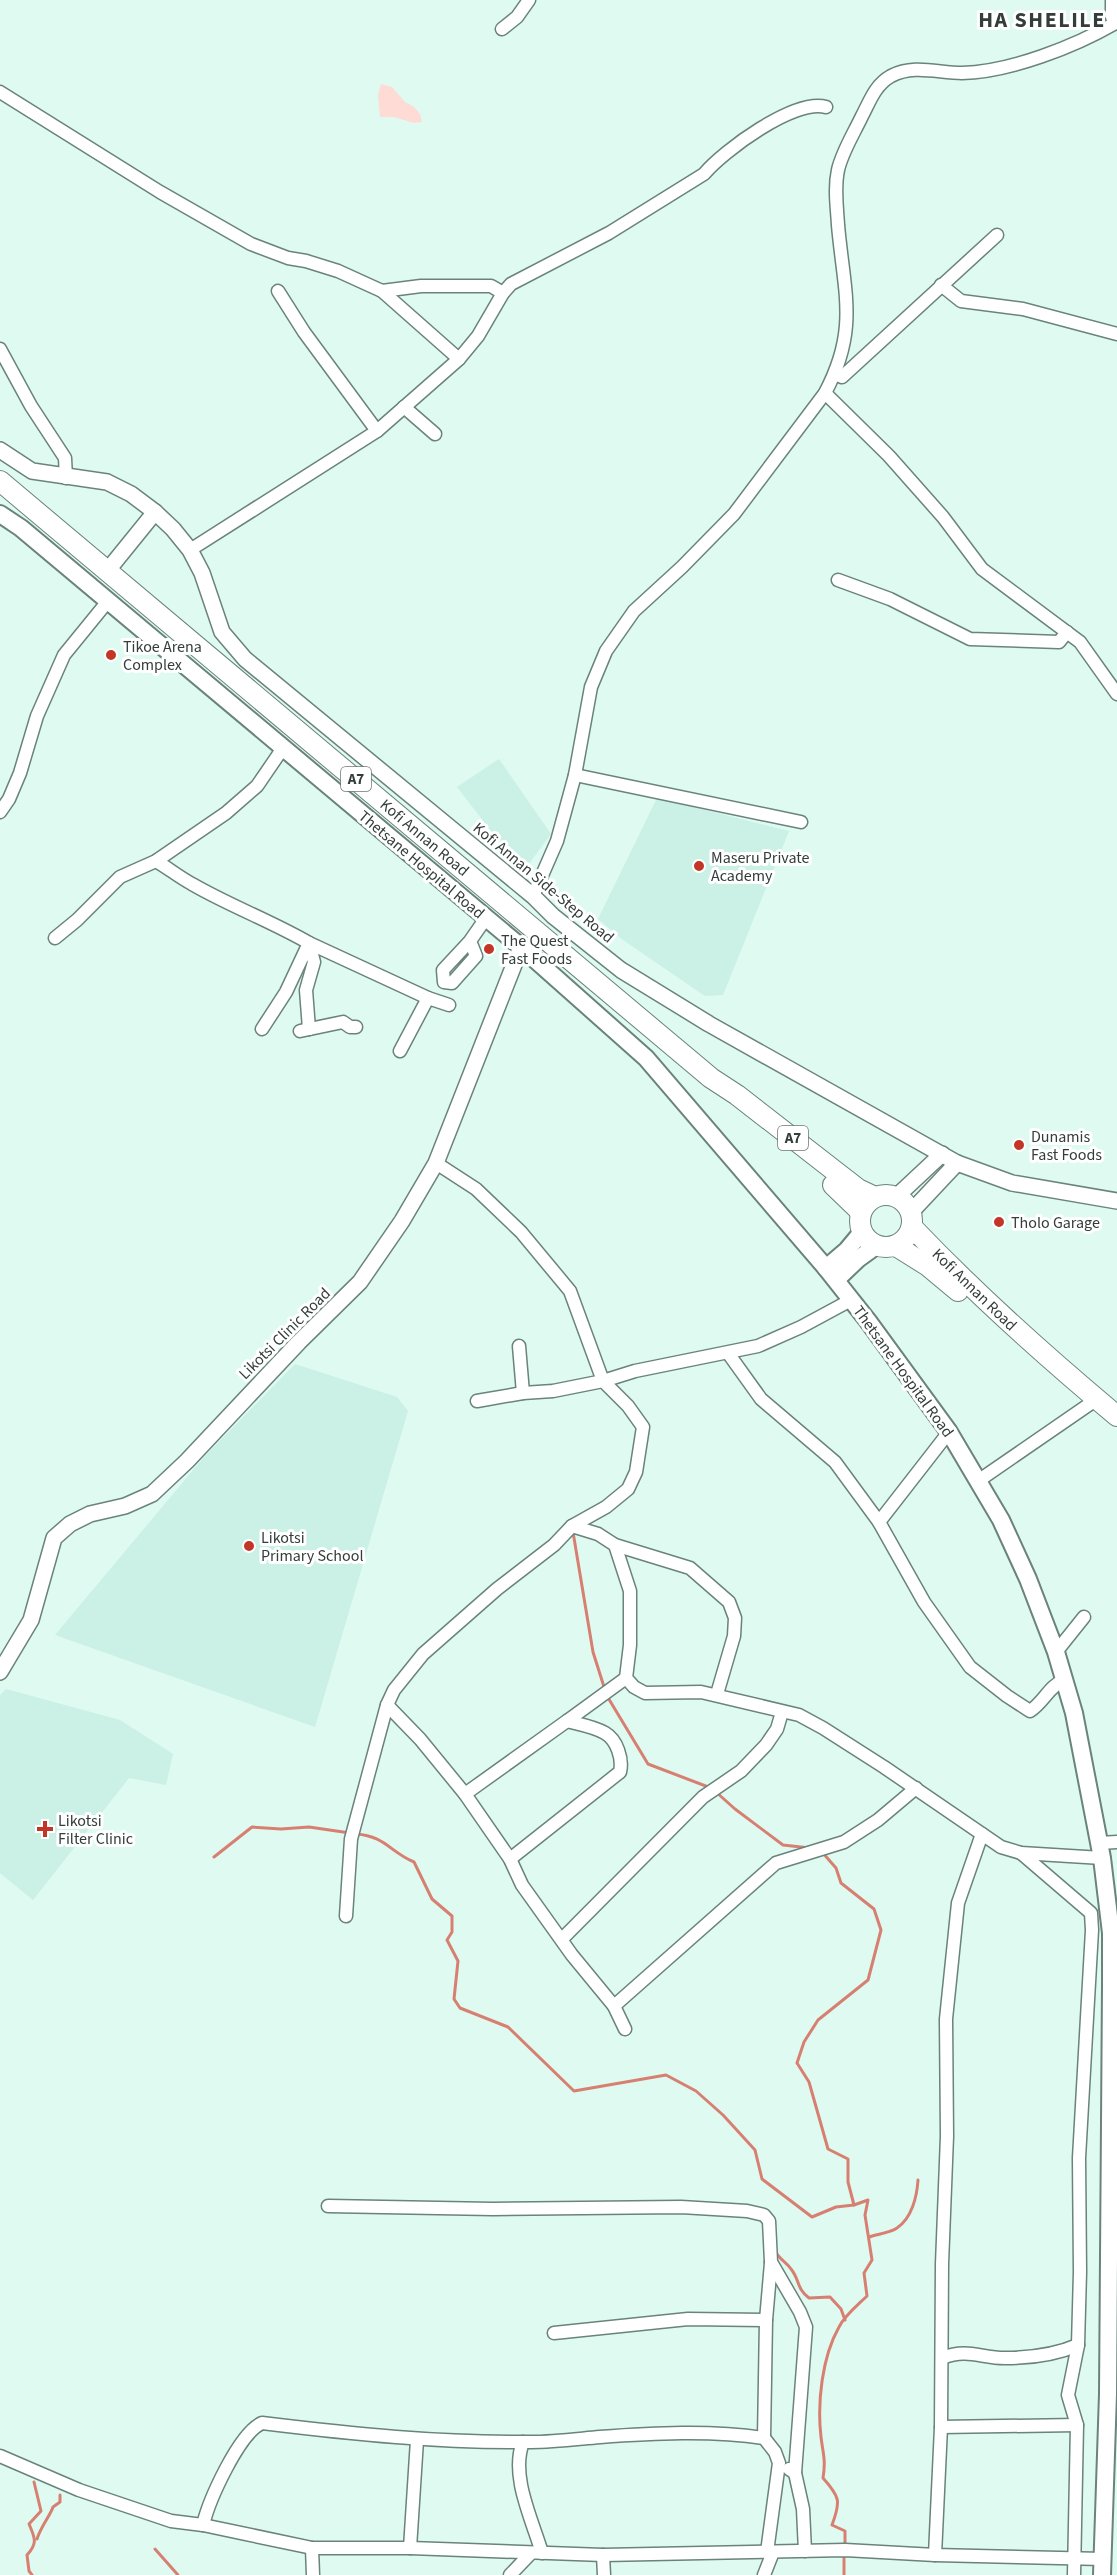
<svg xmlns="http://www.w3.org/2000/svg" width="1117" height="2575" font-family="'Source Sans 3',sans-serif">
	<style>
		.built { fill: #cbf0e5 }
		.green { fill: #fedbd5 }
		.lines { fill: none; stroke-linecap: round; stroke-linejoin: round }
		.stream { stroke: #d78072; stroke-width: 3 }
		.minor-casing { stroke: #6a837c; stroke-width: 15 }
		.tertiary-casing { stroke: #6a837c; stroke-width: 18 }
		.secondary-casing { stroke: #6a837c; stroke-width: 20 }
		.primary-casing { stroke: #6a837c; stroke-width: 22 }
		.minor { stroke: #fff; stroke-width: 12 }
		.tertiary { stroke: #fff; stroke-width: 15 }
		.secondary { stroke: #fff; stroke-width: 16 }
		.primary { stroke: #fff; stroke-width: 20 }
		.poi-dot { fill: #c23527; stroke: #fff; stroke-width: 2 }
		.labels { text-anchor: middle; stroke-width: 6; stroke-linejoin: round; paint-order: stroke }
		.shield { fill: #fff; stroke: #707775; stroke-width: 1.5 }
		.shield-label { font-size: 15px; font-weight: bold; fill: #333d3a }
		.poi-label { font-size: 16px; fill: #333d3a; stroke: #fff; text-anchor: start }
		.street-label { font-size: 16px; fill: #333d3a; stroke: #fff }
		.district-label { font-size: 22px; font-weight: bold; letter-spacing: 1.5px; fill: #333d3a; stroke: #fff }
	</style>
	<rect width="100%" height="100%" fill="#defaf1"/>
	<g class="built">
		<path d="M499 759 551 834 528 865 491 831 457 787Z"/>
		<path d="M657 798 789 831 723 995 705 996 623 940 598 919Z"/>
		<path d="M295 1364 397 1397 408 1411 315 1727 55 1635 204 1457Z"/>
		<path d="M6 1689 120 1720 173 1754 166 1785 129 1778 33 1900 0 1873V1695Z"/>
	</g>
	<path class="green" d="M381 84 392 87 405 102 414 107 420 114 422 122 414 123 394 117H380L378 95Z"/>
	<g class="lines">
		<g class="stream">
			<path d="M573 1532 593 1652 605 1690"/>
			<path d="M607 1696 648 1764 711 1788"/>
			<path d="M716 1792 735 1809 783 1845 810 1848"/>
			<path d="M356 1834C385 1836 390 1852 414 1862L432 1899 452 1916V1932L447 1940 458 1961 454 1999 460 2008 508 2027 574 2091 666 2075 696 2091 723 2115 755 2150 762 2179 812 2217 836 2207 854 2205 868 2200 865 2215 872 2260 864 2273 867 2296C858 2305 845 2315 839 2327 822 2357 817 2403 821 2437 823 2454 826 2459 823 2478 840 2497 841 2501 832 2525L845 2531V2547"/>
			<path d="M822 1852 836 1868 841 1883 874 1909 881 1930 868 1980 818 2020 804 2042 797 2063 809 2082 828 2149 848 2159V2182L854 2205"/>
			<path d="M214 1857 252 1827 281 1829 309 1827 350 1833"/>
			<path d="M869 2237C877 2234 890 2233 897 2228 912 2218 917 2196 918 2180"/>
			<path d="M775 2251C779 2259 786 2262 791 2269 800 2280 796 2288 809 2298L830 2297 841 2309 845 2320"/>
			<path d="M37 2539C41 2526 50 2516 53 2507L60 2502V2495"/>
			<path d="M155 2549 178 2575"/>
			<path d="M32 2575 29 2571 27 2555C38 2543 35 2538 29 2524L41 2511 34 2482"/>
			<path d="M844 2575V2553"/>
		</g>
		<defs>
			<g id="minor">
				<path d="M1112 0V17L1115 23"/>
				<path d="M502 29 517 17 529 0"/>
				<path d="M0 92 160 192 251 244 288 258 306 261 338 271 382 291 421 286H491L503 293"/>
				<path d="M941 285 961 301 1023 309 1117 334"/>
				<path d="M278 291 304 332 377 431"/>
				<path d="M382 291 459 359"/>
				<path d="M0 349 31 406 65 458 66 478"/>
				<path d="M835 374 842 377 997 235"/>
				<path d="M825 393 889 456 943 517 982 569 1080 642 1117 694"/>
				<path d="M404 407 435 434"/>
				<path d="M190 550 377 431 459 359 478 336 503 293 511 284 609 233 704 174C723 151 795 98 826 107"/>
				<path d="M838 580 890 599 970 639 1059 642 1067 632"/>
				<path d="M575 775 801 822"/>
				<path d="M0 812 9 799 20 773 37 716 64 655 108 601"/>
				<path d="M156 861C168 868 179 877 192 884 230 906 271 921 309 943L286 992 262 1029"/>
				<path d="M533 896 557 841 575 775 591 687 606 651 634 611 682 567 734 514 825 393C859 329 844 293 838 225 837 207 834 188 838 170 842 152 854 133 862 116 870 101 875 85 891 76 914 64 938 73 962 73 1010 72 1076 46 1117 22"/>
				<path d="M55 938 77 920 120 877 156 861 226 813 257 786 283 748"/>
				<path d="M470 941 476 956 452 983 444 982 443 970 470 941 486 918"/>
				<path d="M309 1029 306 990 314 962 309 943 428 998"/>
				<path d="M300 1031 343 1022 350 1027H356"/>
				<path d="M400 1051 428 998 449 1005"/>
				<path d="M519 1346 523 1393"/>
				<path d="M728 1353 761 1399 835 1462 879 1522 924 1602 970 1667 1007 1696 1030 1711C1044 1702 1049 1686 1064 1680"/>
				<path d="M477 1401 523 1393 553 1391 603 1381 635 1371 758 1346 801 1327 851 1300"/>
				<path d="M978 1481 1097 1399"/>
				<path d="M879 1522 949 1432"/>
				<path d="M572 1526 598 1534 615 1545 630 1591V1645L626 1678 634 1687 645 1693 701 1692 799 1715 823 1728 884 1767 1001 1847 1021 1853 1102 1858"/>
				<path d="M615 1545 690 1568 729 1602 735 1618 734 1636 717 1694"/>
				<path d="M1056 1652 1084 1617"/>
				<path d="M387 1705 420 1739 465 1794 510 1859 522 1885 572 1955 614 2006 625 2029"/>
				<path d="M567 1721 626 1678"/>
				<path d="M465 1794 567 1721C579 1724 595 1727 605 1733 617 1740 623 1759 620 1772L510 1859"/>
				<path d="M1099 1843 1117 1842"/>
				<path d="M1021 1853 1091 1913 1092 1930 1079 2158 1080 2272 1078 2345 1068 2395 1077 2425 1074 2575"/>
				<path d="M346 1916 351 1839 387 1705 394 1690 423 1654 497 1589 554 1545 572 1526 606 1507 628 1489 636 1472 643 1427 628 1406 603 1381 570 1291 521 1232 476 1189 436 1163"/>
				<path d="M562 1939 703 1797 741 1771 766 1745 777 1729 782 1712"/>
				<path d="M614 2006 776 1863 844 1842 878 1820 916 1788"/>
				<path d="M328 2206 493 2209 681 2207 747 2211 764 2215 769 2221 771 2262 800 2312 806 2327 795 2473"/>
				<path d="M554 2333 688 2319 766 2320"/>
				<path d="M942 2358C968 2348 980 2358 1005 2358 1030 2358 1055 2355 1078 2345"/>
				<path d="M941 2427 1077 2425"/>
				<path d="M764 2438 766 2320 771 2263"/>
				<path d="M523 2442C510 2476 532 2519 542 2553"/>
				<path d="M0 2456 79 2490 171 2521 203 2525 312 2548H410L603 2555 845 2550 935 2555 1103 2559"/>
				<path d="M789 2469 795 2473 803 2509 805 2551"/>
				<path d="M203 2525C209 2500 239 2433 262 2423 352 2434 440 2443 531 2442 554 2442 577 2439 600 2437 653 2433 711 2430 764 2438L775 2452 779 2463 767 2552"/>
				<path d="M312 2548 313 2575"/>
				<path d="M410 2548 417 2440"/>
				<path d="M603 2555 604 2575"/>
				<path d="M935 2555 941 2427 942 2264 947 2136 946 2019 958 1903 982 1834"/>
				<path d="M510 2575 531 2553"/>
				<path d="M764 2575 773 2552"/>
			</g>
			<g id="tertiary">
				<path d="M0 450 32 471 107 482 131 494 155 512 173 529 190 550 202 573 222 632 245 659 533 896 553 916 621 970 709 1024 957 1163 1012 1183 1117 1201"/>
				<path d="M108 570 155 512"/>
				<path d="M896 1197 942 1154"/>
				<path d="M911 1212 957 1163"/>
				<path d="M0 1672 31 1620 54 1538 70 1524 90 1514 125 1506 152 1494 187 1461 299 1342 360 1282 402 1221 436 1163 521 947"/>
			</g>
			<g id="secondary">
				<path d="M0 514 21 528 521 947 646 1058 826 1268 868 1321 949 1432 1001 1520 1028 1579 1056 1652 1074 1713 1102 1858 1111 1933V1986L1108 2394 1102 2575"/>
				<path d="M826 1268 847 1250 862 1232"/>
				<path d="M836 1280 858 1259 876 1246"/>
			</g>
			<g id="primary">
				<path d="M0 481 711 1078 737 1095 858 1189 875 1197"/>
				<path d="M833 1185 861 1212"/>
				<circle cx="886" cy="1221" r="26"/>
				<path d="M912 1227C976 1294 1045 1356 1117 1416"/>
				<path d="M896 1246 928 1266 958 1291"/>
			</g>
		</defs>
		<use href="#minor" class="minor-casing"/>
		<use href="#tertiary" class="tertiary-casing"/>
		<use href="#secondary" class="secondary-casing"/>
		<use href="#primary" class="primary-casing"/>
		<use href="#minor" class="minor"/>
		<use href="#tertiary" class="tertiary"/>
		<use href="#secondary" class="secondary"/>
		<use href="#primary" class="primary"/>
	</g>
	<g class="poi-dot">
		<circle cx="111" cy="655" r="6"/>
		<circle cx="699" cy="866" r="6"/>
		<circle cx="489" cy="949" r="6"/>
		<circle cx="1019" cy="1145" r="6"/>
		<circle cx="999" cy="1222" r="6"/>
		<circle cx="249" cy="1546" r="6"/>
		<path d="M42 1820h6v6h6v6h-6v6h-6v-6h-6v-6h6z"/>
	</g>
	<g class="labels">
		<g class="shield">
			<rect x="341" y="767" width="30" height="24" rx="4.5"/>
			<rect x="778" y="1126" width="30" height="24" rx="4.5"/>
		</g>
		<g class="shield-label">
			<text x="356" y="784">A7</text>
			<text x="793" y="1143">A7</text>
		</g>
		<g class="poi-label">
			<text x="123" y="652">Tikoe Arena<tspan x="123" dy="18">Complex</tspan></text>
			<text x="711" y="863">Maseru Private<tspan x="711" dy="18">Academy</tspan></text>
			<text x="501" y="946">The Quest<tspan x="501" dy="18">Fast Foods</tspan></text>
			<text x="1031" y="1142">Dunamis<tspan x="1031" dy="18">Fast Foods</tspan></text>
			<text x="1011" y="1228">Tholo Garage</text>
			<text x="261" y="1543">Likotsi<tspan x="261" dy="18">Primary School</tspan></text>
			<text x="58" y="1826">Likotsi<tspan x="58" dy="18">Filter Clinic</tspan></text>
		</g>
		<g class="street-label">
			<text transform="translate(425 837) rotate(40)" y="6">Kofi Annan Road</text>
			<text transform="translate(422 864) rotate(40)" y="6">Thetsane Hospital Road</text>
			<text transform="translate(544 882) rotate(40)" y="6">Kofi Annan Side-Step Road</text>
			<text transform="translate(975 1289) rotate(44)" y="6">Kofi Annan Road</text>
			<text transform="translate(284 1333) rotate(-45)" y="6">Likotsi Clinic Road</text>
			<text transform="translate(904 1371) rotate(54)" y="6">Thetsane Hospital Road</text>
		</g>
		<g class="district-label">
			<text x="1042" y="27">HA SHELILE</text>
		</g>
	</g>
</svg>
